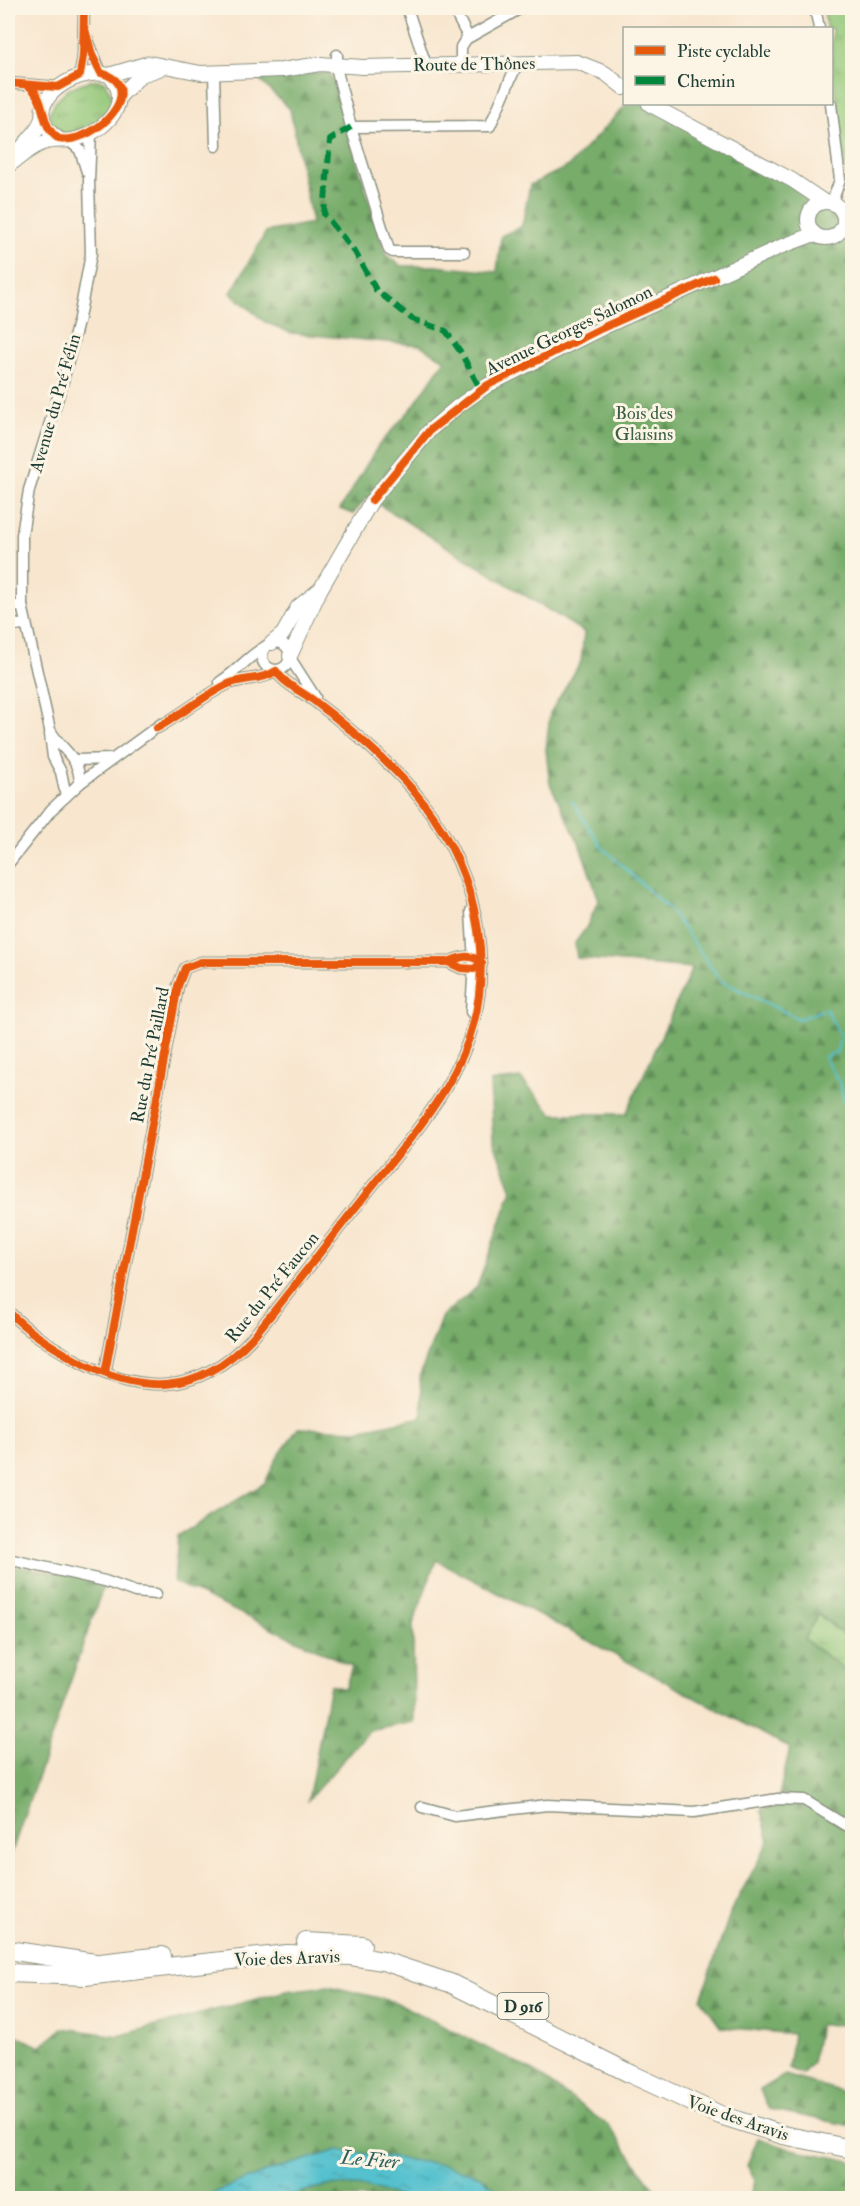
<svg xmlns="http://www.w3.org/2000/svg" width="860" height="2206" font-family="'IM FELL Double Pica',serif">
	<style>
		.grass { fill: url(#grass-tufts); stroke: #5a8257; stroke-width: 1.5 }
		.forest { fill: url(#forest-firs); stroke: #4b744f; stroke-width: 1.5 }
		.water { fill: url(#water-ripples); stroke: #3a7f81; stroke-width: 1.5 }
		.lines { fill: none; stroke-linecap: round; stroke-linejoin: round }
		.stream { stroke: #55c1ce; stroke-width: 2 }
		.street-casing { stroke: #8c9282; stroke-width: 13 }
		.secondary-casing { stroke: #8c9282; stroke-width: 16 }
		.highway-casing { stroke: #8c9282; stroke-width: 20 }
		.street { stroke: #fff; stroke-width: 10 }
		.secondary { stroke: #fff; stroke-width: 14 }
		.highway { stroke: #fff; stroke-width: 18 }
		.quiet { stroke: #00873e; stroke-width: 6; stroke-dasharray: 12 6; stroke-linecap: butt }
		.cycleway-casing { stroke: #fcf5e5; stroke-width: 11 }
		.cycleway { stroke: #e8590c; stroke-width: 8 }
		.labels { text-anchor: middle; stroke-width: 6; stroke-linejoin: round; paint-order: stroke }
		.shield { fill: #fcf5e5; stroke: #617469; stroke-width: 1.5 }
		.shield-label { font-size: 16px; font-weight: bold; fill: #1f3d34 }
		.street-label { font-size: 18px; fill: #1f3d34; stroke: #fcf5e5 }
		.park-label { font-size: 18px; fill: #3c6046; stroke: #fcf5e5 }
		.water-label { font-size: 20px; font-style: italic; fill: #2c5e5a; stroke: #fcf5e5 }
	</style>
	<defs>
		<pattern id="grass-tufts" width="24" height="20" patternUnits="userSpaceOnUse" patternTransform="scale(1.5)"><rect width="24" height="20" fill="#94c87a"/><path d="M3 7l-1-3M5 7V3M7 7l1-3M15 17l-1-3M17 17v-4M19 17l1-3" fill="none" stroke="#78a465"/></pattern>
		<pattern id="forest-firs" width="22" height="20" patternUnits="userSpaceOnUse" patternTransform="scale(1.5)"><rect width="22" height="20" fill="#77ac6a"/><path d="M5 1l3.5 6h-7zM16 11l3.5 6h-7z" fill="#618d58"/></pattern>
		<pattern id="water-ripples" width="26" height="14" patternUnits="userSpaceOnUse" patternTransform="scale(1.5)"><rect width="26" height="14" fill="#55c1ce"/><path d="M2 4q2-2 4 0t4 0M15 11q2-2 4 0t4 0" fill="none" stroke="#469ea8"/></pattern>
	</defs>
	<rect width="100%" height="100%" fill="#fcf5e5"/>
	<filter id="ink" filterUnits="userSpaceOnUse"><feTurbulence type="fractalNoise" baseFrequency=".0167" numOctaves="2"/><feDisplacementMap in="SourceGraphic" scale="12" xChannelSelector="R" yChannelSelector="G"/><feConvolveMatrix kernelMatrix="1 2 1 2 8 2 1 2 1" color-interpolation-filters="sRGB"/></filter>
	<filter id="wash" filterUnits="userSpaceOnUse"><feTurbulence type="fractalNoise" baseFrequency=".008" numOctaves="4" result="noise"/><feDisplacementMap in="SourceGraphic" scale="24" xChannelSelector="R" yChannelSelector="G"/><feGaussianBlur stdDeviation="1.35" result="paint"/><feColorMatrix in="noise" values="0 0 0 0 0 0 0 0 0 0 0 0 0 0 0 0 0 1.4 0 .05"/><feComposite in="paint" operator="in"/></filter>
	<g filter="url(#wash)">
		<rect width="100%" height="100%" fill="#f8e6cf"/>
		<g class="grass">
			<path d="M852 8V188L849 190 832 67V28H826L824 10Z"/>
			<path d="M96 80 104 81 114 100C101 125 91 129 65 136L51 125 48 117C56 94 72 83 96 80Z"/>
			<path d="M817 1614 852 1641V1675L804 1639Z"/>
		</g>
		<g class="forest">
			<path d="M330 73 386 255 402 266H435L497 272 501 236 522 226 530 185 569 166 627 104H649L852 213V1641L818 1614 804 1639 852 1675V1917L849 1932 852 2024 819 2025 812 2063 802 2074 788 2068 793 2034 721 2027 701 1999 731 1911 769 1841 761 1811 778 1799 790 1748 436 1560 413 1624 414 1722 369 1731 308 1800 330 1685 345 1689 352 1666 174 1582 178 1536 265 1483 275 1461 298 1428 357 1430 422 1417 420 1375 442 1316 477 1287 512 1190 493 1140 490 1082 520 1078 553 1114H626L692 968 577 958 575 943 586 928 599 900 579 843 550 784 546 750 550 713 581 662 584 632 367 497 353 514 340 509 378 446 412 408 445 360 420 345 291 333 265 322 231 293 266 232 312 223 290 109 259 80 218 74Z"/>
			<path d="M8 1565 105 1581 8 1863Z"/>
			<path d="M329 1986 395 2002 533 2071 609 2126 661 2198H8V2031L40 2047 63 2028 118 2036 286 1991Z"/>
			<path d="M785 2075 843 2092 852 2091V2126L769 2109 760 2090Z"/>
			<path d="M758 2138 787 2148 852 2161V2198H749L755 2181 747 2165Z"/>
		</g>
		<path class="water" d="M338 2150 445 2165 480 2176 506 2198H404L366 2187 342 2185 325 2186 280 2198H201L265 2172Z"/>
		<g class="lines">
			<path class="stream" d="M572 801 602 847 671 911 721 981 799 1019 826 1009 840 1036 837 1052 824 1057 839 1082 846 1107 852 1115"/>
		</g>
	</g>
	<g filter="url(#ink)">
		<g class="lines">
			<defs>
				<g id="street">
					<path d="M407 8 426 65"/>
					<path d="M453 8 468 37"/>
					<path d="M815 8 819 28"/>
					<path d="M87 38 101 73"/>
					<path d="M337 55V71L351 127 490 126 517 64"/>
					<path d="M461 64V47L466 39 521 8"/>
					<path d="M214 73 216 146"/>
					<path d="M80 75 83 56 84 8"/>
					<path d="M8 83 58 87"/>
					<path d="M831 104 840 180 832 202"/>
					<path d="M351 127 389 250 393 252H464"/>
					<path d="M68 140 80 150 87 172"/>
					<path d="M8 608 22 605"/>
					<path d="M8 623 25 626"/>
					<circle cx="276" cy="656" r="14"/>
					<path d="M290 658 315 697"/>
					<path d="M220 682C237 672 248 656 265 647"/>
					<path d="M50 734 53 757 61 772 66 796"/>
					<path d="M76 760 112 759"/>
					<path d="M80 783C79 755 62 752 50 730L22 605V535L29 490 63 381 79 318 91 254 89 181 91 133"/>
					<path d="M8 864 51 810 80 783 161 724"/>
					<path d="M471 911 474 963 471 1012"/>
					<path d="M8 1311C27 1331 50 1345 74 1359 140 1395 198 1396 252 1338 289 1294 323 1248 359 1203 392 1160 430 1119 455 1071 502 981 481 877 421 800 398 770 349 727 318 704 305 693 285 685 276 671 262 681 242 677 226 685 202 697 181 715 157 728"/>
					<path d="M105 1373 178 986 185 968 201 962H448C461 957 470 953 482 963L474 969 461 968 448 962"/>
					<path d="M8 1559 105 1581 135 1592 156 1594"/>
					<path d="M422 1807 455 1816 547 1805 694 1812 778 1799 804 1800 845 1825 852 1826"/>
				</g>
				<g id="secondary">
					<path d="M109 75 149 63 201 73 282 70 320 64 363 67 577 62 605 73 624 88"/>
					<path d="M120 96 141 75 159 69"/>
					<path d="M649 104 792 180 823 201"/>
					<path d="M18 152 36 131 43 117"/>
					<path d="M8 166C19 158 30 148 43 143 55 139 65 142 76 139 105 132 135 101 109 75 72 65 13 109 59 139"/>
					<circle cx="826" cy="220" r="18"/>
					<path d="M272 643 283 634 298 607 318 591"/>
					<path d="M290 656 320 590 372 500 430 430 457 407 488 385 602 328 780 247 815 234"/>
				</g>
				<g id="highway">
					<path d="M306 1942 362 1945"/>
					<path d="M8 1950 95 1963"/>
					<path d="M100 1963 162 1956"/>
					<path d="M8 1973 85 1976 287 1954 351 1956 383 1961 450 1983 631 2074 720 2115 783 2135 852 2149"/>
				</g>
			</defs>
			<use href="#street" class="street-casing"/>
			<use href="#secondary" class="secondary-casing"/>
			<use href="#highway" class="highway-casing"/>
			<use href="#street" class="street"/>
			<use href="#secondary" class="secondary"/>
			<use href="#highway" class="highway"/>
			<path class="quiet" d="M351 127 330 140 324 214 355 252 376 290 412 319 446 331 460 351 481 390"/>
			<defs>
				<g id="cycleway">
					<path d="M8 83 58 87 80 75 83 56 84 8"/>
					<path d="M28 85C48 100 38 125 59 139 97 145 150 86 101 73L92 55 85 29"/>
					<path d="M372 500 430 430 488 385 602 328 714 278"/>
					<path d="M8 1311C27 1331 50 1345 74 1359 140 1395 198 1396 252 1338 289 1294 323 1248 359 1203 392 1160 430 1119 455 1071 502 981 481 877 421 800 398 770 349 727 318 704 305 693 285 685 276 671 262 681 242 677 226 685 202 697 181 715 157 728"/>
					<path d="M105 1373 178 986 185 968 201 962H448C461 957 470 953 482 963L474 969 461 968 448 962"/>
				</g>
			</defs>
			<use href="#cycleway" class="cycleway-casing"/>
			<use href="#cycleway" class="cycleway"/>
		</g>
	</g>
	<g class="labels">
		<rect class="shield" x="497.5" y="1993" width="51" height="26" rx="4.5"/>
		<g class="shield-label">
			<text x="523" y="2012">D 916</text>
		</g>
		<g class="street-label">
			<text transform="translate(474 64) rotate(-1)" y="6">Route de Thônes</text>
			<text transform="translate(569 330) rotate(-26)" y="6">Avenue Georges Salomon</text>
			<text transform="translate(55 403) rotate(-74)" y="6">Avenue du Pré Félin</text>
			<text transform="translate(150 1055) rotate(-79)" y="6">Rue du Pré Paillard</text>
			<text transform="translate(272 1287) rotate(-51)" y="6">Rue du Pré Faucon</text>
			<text transform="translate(287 1958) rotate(-2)" y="6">Voie des Aravis</text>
			<text transform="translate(738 2118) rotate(19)" y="6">Voie des Aravis</text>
		</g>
		<g class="park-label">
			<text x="644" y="419">Bois des<tspan x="644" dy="21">Glaisins</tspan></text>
		</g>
		<g class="water-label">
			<text transform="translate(370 2159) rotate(5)" y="7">Le Fier</text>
		</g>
	</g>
	<rect width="860" height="2206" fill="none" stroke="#fcf5e5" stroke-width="30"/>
	<rect x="623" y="27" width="210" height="78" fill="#fcf5e5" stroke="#a4ab9e" stroke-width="1.5"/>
	<rect x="635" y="46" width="30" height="9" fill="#e8590c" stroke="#a4ab9e" stroke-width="1.5"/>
	<text x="677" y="57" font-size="18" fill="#1f3d34">Piste cyclable</text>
	<rect x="635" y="76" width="30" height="9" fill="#00873e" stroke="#a4ab9e" stroke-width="1.5"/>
	<text x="677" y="87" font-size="18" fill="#1f3d34">Chemin</text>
</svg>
